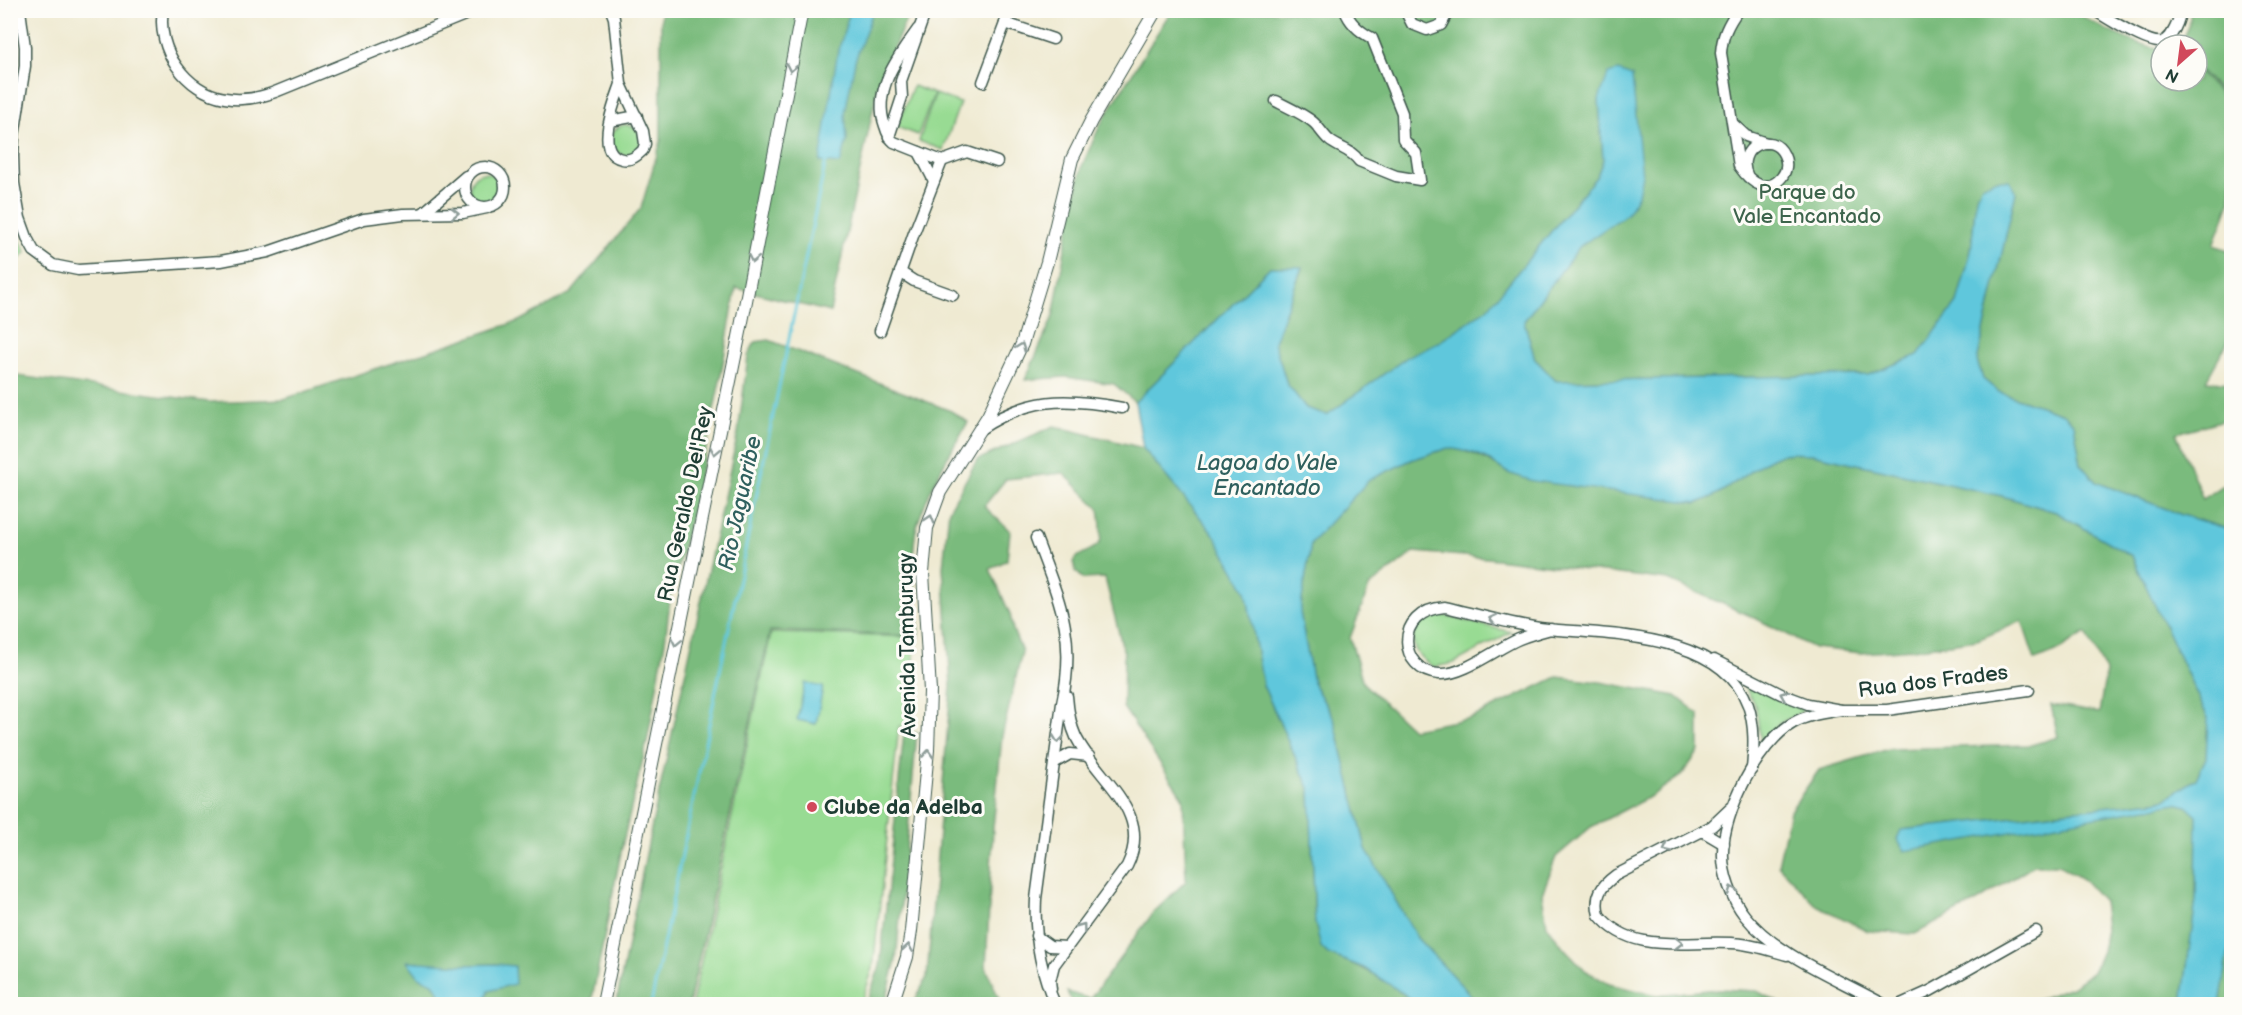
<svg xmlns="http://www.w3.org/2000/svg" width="2242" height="1015" font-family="'Balsamiq Sans',sans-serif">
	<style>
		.green { fill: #98db93; stroke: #5c8c64; stroke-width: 1.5 }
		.forest { fill: #7abb7d; stroke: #4c7c58; stroke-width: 1.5 }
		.water { fill: #5fc7dc; stroke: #3f8288; stroke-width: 1.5 }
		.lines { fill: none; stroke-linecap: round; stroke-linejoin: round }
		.stream { stroke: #5fc7dc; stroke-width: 3 }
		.minor-casing { stroke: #3e574c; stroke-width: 13 }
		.major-casing { stroke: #3e574c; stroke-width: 14 }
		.minor { stroke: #fff; stroke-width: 10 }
		.major { stroke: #fff; stroke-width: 12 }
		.oneway { stroke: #8f9e9a }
		.poi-dot { fill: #d1495b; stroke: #fdfcf7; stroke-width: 2 }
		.labels { text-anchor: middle; stroke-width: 6; stroke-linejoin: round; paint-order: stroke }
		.park-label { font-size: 21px; fill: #3d644c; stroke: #fdfcf7 }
		.street-label { font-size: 21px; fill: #1f3d34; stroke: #fdfcf7 }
		.poi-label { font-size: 21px; font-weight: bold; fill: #1f3d34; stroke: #fdfcf7; text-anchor: start }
		.water-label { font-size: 22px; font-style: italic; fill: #2f605e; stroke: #fdfcf7 }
	</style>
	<rect width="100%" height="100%" fill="#fdfcf7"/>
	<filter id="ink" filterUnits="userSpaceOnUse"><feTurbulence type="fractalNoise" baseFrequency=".0167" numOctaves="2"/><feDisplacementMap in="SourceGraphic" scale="12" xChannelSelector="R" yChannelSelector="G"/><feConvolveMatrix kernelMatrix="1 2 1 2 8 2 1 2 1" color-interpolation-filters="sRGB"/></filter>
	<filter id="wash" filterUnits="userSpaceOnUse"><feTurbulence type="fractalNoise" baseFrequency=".008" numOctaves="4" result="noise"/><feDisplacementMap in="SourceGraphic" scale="24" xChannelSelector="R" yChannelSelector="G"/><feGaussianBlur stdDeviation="1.35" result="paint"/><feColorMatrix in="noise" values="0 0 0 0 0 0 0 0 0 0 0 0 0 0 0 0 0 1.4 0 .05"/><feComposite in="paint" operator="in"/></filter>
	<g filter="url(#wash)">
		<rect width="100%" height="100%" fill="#efead2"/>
		<g class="green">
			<path d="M17 34 19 54 18 77 11 73 10 59Z"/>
			<path d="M913 86 934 94 918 135 897 127Z"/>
			<path d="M935 94 960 103 943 150 919 141Z"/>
			<circle cx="626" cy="140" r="15"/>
			<circle cx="485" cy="188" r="15"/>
			<path d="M11 195 17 234 26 252 20 258 11 241Z"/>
			<path d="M1434 613 1511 632 1454 663 1434 667C1407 652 1406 628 1434 613Z"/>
			<path d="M771 633 915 637 911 726H899L873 968 861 1004H692Z"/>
			<path d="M1743 683 1805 710 1780 723 1761 742 1756 708Z"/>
		</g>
		<g class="forest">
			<path d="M661 11H910L879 81 830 312 736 288 720 381 693 510 671 592 665 642 647 742 623 842 591 1004H483L489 991 496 964 463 965 419 977 433 983 440 993 437 1004H11V375L209 402 284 399 519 321 571 293 641 208 661 141Z"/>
			<path d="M1171 11H2075C2094 25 2138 47 2161 48V81H2197V69L2231 106V200L2214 245 2231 251V336L2206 381 2231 383V418L2176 433 2203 499 2231 480V530L2182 515 2096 482 2081 465 2074 424 2063 414 1999 392 1983 379 1977 361 2016 192 1982 186 1976 197 1971 251 1957 303 1918 355 1868 375 1556 381 1535 359 1524 321 1580 246 1627 214 1599 99 1603 160 1597 176 1488 308 1439 342 1409 356 1327 415 1306 408 1287 384 1274 342 1302 268 1270 267 1135 402 1114 384 1066 377 1025 380 1053 317 1071 215 1082 166 1100 125Z"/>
			<path d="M2190 11H2231V103L2197 67V45H2178C2184 34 2192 24 2190 11Z"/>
			<path d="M769 340 951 411 968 422C949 454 928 490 917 526 909 557 916 603 919 636L770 631 689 1004H616L651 829 738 433 748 356 755 342Z"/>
			<path d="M1054 426 1143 448 1213 533 1246 591 1263 685 1310 790 1315 923 1329 954C1359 966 1391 980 1414 1004H1073L1067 992 1090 999 1153 913 1186 881 1183 798 1123 707 1124 653 1105 578 1083 579 1076 571 1073 562C1078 551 1100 551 1101 538 1102 528 1100 517 1099 508L1063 473 1006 479 984 506 1010 531 1007 560 990 569 1010 614 1013 630 1022 652 1002 736 993 828 986 967 1001 1004H913L927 977 951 686 943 567 949 510 977 460Z"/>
			<path d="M1448 448C1474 452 1487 459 1508 473L1697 503C1727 494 1747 469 1774 457 1785 451 1800 454 1812 454L2002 496 2056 512 2132 556 2208 718 2206 758 2196 779 2164 800 1902 830 1897 839 2176 803 2187 806 2197 814 2196 900 2182 1004H2026L2071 987 2093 972 2102 951 2106 929 2103 901 2084 880 2059 865H2033L1979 900 1915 934 1868 931 1816 905 1778 865 1790 811 1819 770 1889 749 2031 745 2058 737 2051 705 2099 713 2106 672 2086 633 2056 652 2035 660 2022 621 1977 640 1913 649 1862 653 1814 648 1753 617 1668 580 1488 558 1414 552 1369 587 1350 638 1363 683 1412 729 1472 718 1557 677 1600 682 1676 696 1699 714V751L1682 775 1651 796 1591 827 1556 857 1542 894 1547 926 1564 948 1586 971 1609 984 1656 995 1719 989 1757 991 1781 1004H1479L1417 938 1366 849 1334 719 1313 683 1300 612 1311 543 1369 480 1411 460Z"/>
			<path d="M904 732 917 733 896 960 885 1004H866L880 966Z"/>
			<path d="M2231 933V1004H2220Z"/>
		</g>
		<g class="water">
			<path d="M850 11H873L855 61 845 113 847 141 840 164 820 162 837 56Z"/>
			<path d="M1618 71 1632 76 1642 175 1638 195 1627 214 1580 246 1524 321 1535 359 1556 381 1868 375 1918 355 1957 303 1971 251 1976 197 1982 186 1994 180H2009L2016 192 1977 361 1983 379 1999 392 2063 414 2074 424 2081 465 2096 482 2182 515 2231 530 2232 933 2220 1004H2182L2196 900 2197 815 2187 806 2176 803 1904 851 1897 839 1901 830 2164 800 2196 779 2206 758 2208 718 2132 556 2056 512 2002 496 1812 454C1800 454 1785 451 1774 457 1747 469 1727 494 1697 503L1533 481 1508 473 1484 457 1470 452 1448 448 1411 460 1369 480 1311 543 1300 612 1313 683 1334 719 1366 849 1417 938 1479 1004H1414L1404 994 1364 968 1328 954 1321 947 1315 923 1310 790 1263 685 1246 591 1213 533 1143 448 1135 402 1270 267H1302L1274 342 1287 384 1306 408 1327 415 1409 356 1439 342 1488 308 1597 176 1603 160 1599 99 1608 74Z"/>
			<path d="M805 683 823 687 816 724 797 720Z"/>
			<path d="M407 961 463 965 496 964 514 966 515 984 489 991 483 1004H434L437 1003 440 993 433 983 419 977Z"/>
		</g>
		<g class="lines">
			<path class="stream" d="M651 1004 826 160"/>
		</g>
	</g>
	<g filter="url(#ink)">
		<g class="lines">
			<defs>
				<g id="minor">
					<path d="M20 10 25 47V66L14 136 13 156 14 183 20 218 28 240 34 251 53 265 78 270 221 261 268 252 364 219 403 214 463 213 487 208"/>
					<path d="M163 10C156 49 186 92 225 98 242 101 259 98 275 92L477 10"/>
					<path d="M611 10 614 18 621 84 643 131 645 144 643 150C637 156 631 161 622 159 593 153 615 102 621 84"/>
					<path d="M1405 10 1412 24 1427 30 1441 25 1449 10"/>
					<path d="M1738 10C1728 24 1722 36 1721 53L1739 166C1744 173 1751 182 1760 185 1777 189 1792 171 1784 155 1772 129 1733 148 1748 177"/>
					<path d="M2094 10C2107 18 2149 45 2162 42 2169 40 2172 34 2175 28 2178 22 2180 17 2180 10"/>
					<path d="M1005 23 1053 39"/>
					<path d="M918 29C898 57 872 90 885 126 887 133 889 138 894 142L942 161 967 152 997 162"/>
					<path d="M10 32 15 10"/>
					<path d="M983 82 1010 10"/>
					<path d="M1276 101C1289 108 1302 113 1313 122 1319 127 1323 135 1329 140 1338 148 1351 149 1359 161L1396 176 1420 180 1416 153 1403 139 1402 113 1372 38C1360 32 1350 24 1345 10"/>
					<path d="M610 121 637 116"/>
					<path d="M1733 124 1746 136 1766 143"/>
					<path d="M889 137 902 97 901 81 926 10"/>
					<path d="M919 152 934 181"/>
					<circle cx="485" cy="187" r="20"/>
					<path d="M423 213 466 176"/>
					<path d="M900 272 914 281 953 295"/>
					<path d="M880 331 914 233 942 161"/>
					<path d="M979 430C1028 397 1065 397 1122 408"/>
					<path d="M1036 538C1059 600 1077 635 1062 703L1036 899C1034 937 1040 970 1055 1004"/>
					<path d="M1551 629C1540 632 1529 635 1519 639 1497 648 1463 676 1439 674 1399 672 1392 611 1445 607 1479 615 1513 625 1548 629 1610 635 1722 633 1748 705 1755 726 1754 747 1752 769"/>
					<path d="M1714 660 1781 694 1808 704 1841 710H1887L2029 690"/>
					<path d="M1841 710C1824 713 1807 715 1793 723 1758 743 1723 813 1723 852 1722 873 1732 900 1745 916 1777 956 1839 979 1883 1004"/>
					<path d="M1054 763 1070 754 1089 756"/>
					<path d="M1731 808 1712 826 1616 875C1601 886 1594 896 1599 915 1634 958 1694 938 1742 944 1757 946 1773 951 1787 955"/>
					<path d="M1702 831 1724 844"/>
					<path d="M1036 936 1050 946 1067 947"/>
					<path d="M1051 989 1050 981 1054 965 1127 866C1154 811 1098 781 1076 737 1070 724 1068 710 1067 696"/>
					<path d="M1901 1004 1930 991 2036 931"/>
				</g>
				<g id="major">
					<path d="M603 1004 740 332 802 10"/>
					<path d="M892 1004 907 957 911 931 928 750 930 691 923 573 927 528 940 492 988 416 1022 344 1047 262 1072 159 1091 121 1156 10"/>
				</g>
			</defs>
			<use href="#minor" class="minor-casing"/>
			<use href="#major" class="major-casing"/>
			<use href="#minor" class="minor"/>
			<use href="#major" class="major"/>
		</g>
		<defs><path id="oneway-chevron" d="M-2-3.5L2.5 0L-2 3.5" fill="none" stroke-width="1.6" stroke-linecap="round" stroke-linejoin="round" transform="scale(1.5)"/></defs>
		<g class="oneway">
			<use href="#oneway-chevron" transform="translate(791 68) rotate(101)"/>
			<use href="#oneway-chevron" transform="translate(455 213) rotate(-1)"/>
			<use href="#oneway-chevron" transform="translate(753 259) rotate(101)"/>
			<use href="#oneway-chevron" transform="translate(1021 347) rotate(-69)"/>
			<use href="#oneway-chevron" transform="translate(715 451) rotate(101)"/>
			<use href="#oneway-chevron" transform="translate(930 519) rotate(-73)"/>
			<use href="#oneway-chevron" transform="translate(1493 619) rotate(-167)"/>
			<use href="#oneway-chevron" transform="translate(676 642) rotate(102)"/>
			<use href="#oneway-chevron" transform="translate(1784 695) rotate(-158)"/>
			<use href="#oneway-chevron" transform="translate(1058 739) rotate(97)"/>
			<use href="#oneway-chevron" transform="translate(928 754) rotate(-86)"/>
			<use href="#oneway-chevron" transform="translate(1667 849) rotate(153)"/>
			<use href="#oneway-chevron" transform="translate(1732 890) rotate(-111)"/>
			<use href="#oneway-chevron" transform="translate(1082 927) rotate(-53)"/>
			<use href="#oneway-chevron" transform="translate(1679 943)"/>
			<use href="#oneway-chevron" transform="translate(908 948) rotate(-81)"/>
		</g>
	</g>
	<circle class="poi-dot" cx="812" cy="807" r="6"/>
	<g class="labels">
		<g class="park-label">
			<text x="1807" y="199">Parque do<tspan x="1807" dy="24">Vale Encantado</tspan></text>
		</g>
		<g class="street-label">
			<text transform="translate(685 504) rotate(-78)" y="7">Rua Geraldo Del'Rey</text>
			<text transform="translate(907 645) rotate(-91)" y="7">Avenida Tamburugy</text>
			<text transform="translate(1933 681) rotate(-7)" y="7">Rua dos Frades</text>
		</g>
		<g class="poi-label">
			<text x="824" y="814">Clube da Adelba</text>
		</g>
		<g class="water-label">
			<text x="1267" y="470">Lagoa do Vale<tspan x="1267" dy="25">Encantado</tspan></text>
			<text transform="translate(739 503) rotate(-78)" y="8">Rio Jaguaribe</text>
		</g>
	</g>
	<rect width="2242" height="1015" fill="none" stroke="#fdfcf7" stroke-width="36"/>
	<g transform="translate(2179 63) rotate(208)"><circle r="28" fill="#fdfcf7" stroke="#a4b0a9" stroke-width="1.5"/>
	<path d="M0-4.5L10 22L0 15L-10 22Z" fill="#d1495b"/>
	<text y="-9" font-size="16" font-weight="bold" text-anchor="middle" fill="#1f3d34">N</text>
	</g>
</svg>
